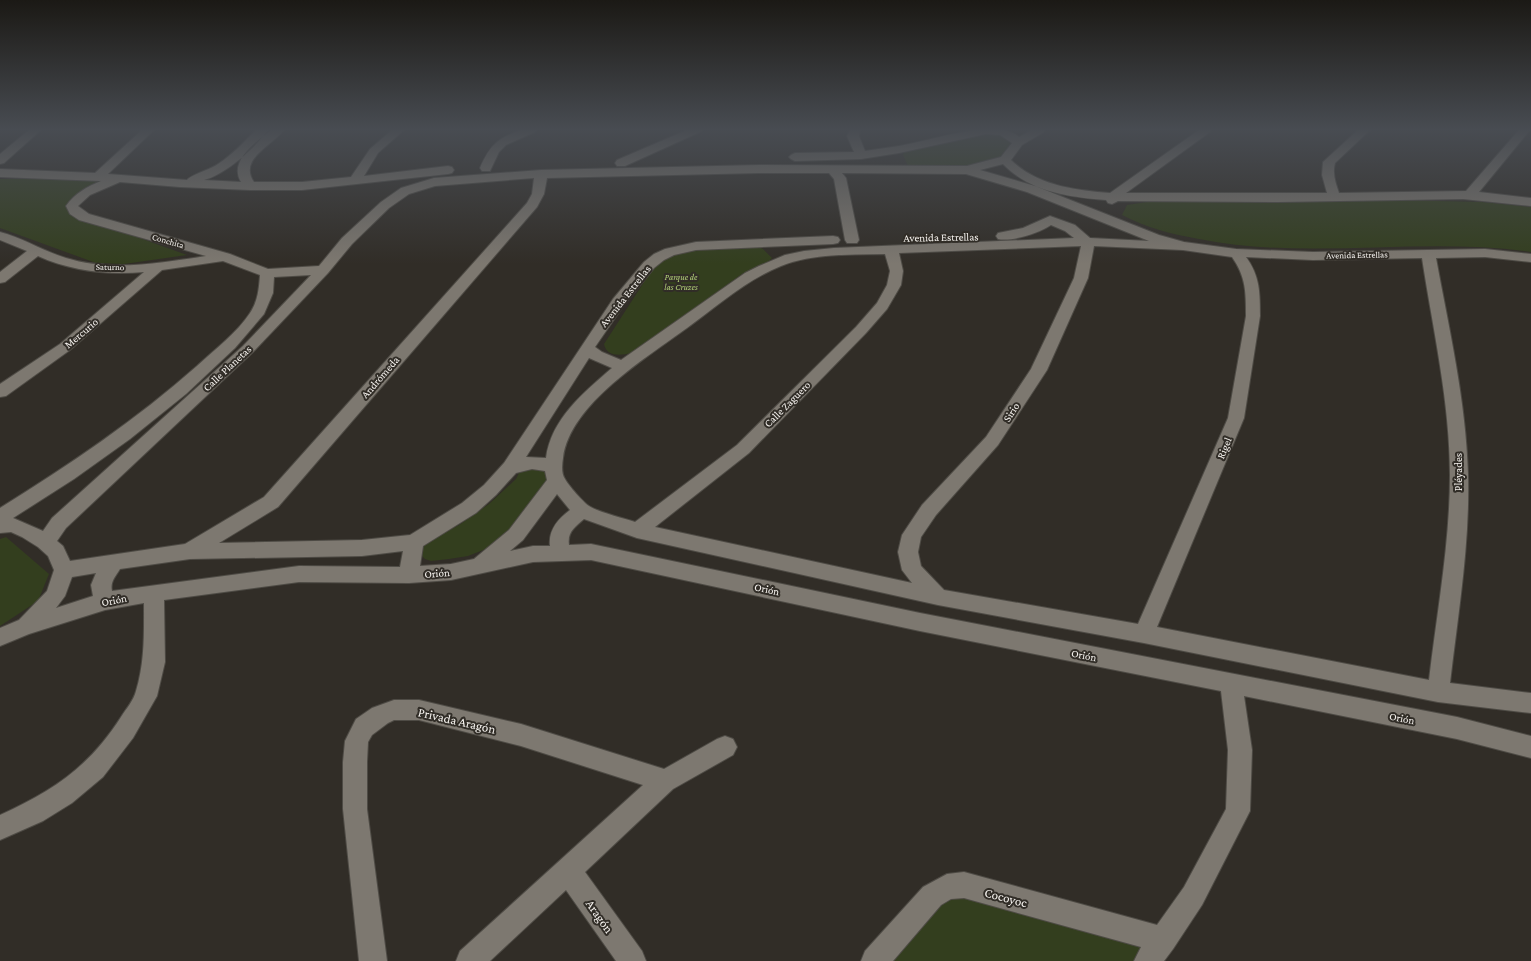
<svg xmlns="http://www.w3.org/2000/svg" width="1531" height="961" font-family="'Crimson Pro',serif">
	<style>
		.green { fill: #333e1e }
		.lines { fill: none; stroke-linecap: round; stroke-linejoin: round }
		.minor-casing { stroke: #4e4b45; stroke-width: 2 }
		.minor { fill: #7d7870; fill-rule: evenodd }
		.labels { text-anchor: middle; stroke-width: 4; stroke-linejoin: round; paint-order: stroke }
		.far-street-label { font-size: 9px; fill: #f5f2ee; stroke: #312d27 }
		.far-park-label { font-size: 9px; font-style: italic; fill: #b2d078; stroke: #312d27 }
		.street-label { font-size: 11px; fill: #f5f2ee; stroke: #312d27 }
		.near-street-label { font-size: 13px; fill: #f5f2ee; stroke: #312d27 }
	</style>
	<rect width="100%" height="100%" fill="#312d27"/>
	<g class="green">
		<path d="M998 133 1014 140 1004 157 971 167 908 166 903 155 904 151 982 134Z"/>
		<path d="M0 179H112C97 185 73 191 66 207L70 213 187 255 124 264 96 263 0 228Z"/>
		<path d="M1393 200 1482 202 1531 207V252C1421 236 1309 261 1199 239 1171 234 1147 228 1122 215L1127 205 1147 202Z"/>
		<path d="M759 247 763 249 772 258C764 267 753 270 742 274L632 353C621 355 607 358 604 344L655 265C678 244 728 248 759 247Z"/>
		<path d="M535 467 549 472 548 489 496 545 468 556 449 559 431 561 425 559 420 554 425 543 459 525 489 504 516 479 520 471Z"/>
		<path d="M6 537 49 574 38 601 0 626V539Z"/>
		<path d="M947 887 1164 940 1148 961H879Z"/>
	</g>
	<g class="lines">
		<defs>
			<g id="minor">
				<path d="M29 130H41L4 163 0 164V154Z"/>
				<path d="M142 130H154L108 174 187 180C191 175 211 169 218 164 232 155 244 142 256 130H268C255 148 226 174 204 180L241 182C228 161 257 141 271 130H284C272 146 238 159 254 182H302L351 177 370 149 392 130H404L378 153 364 176 448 166 452 167 454 170 452 173 448 174 302 190H250L180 187 120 182 90 195 78 206 89 214 230 254 268 269 319 266 342 238 381 202 401 188 434 178 541 170 759 165 967 166 1001 157 1012 143 1000 135 986 134 899 153 861 159 795 161 791 159 789 157 791 155 795 153 854 152 847 136 850 130H860L859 136 865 151C876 149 888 148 899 146 927 142 997 117 1019 137L1032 130H1045L1044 132 1022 145 1011 160C1038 186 1075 190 1110 193L1199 130H1211L1210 132 1126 193H1327L1322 175 1323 162 1358 130H1370L1335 163C1332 174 1336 184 1339 193L1466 191 1519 130H1530L1479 192 1531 198V206L1463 199 1279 202 1118 201 1112 204 1108 203 1106 200C1069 197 1030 192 1003 164L980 170 1035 186 1159 235 1184 242 1236 249 1313 252 1485 249 1531 254V262L1485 257 1436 258C1449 329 1466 401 1468 474 1470 544 1458 614 1450 683L1531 693V713L1438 702 1144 643 938 605 637 538 584 519C575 527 567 532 569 545L591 544 920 613 1457 717 1531 736V758L1457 739 1244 696 1252 750 1250 811 1202 905 1173 949 1164 961H1134L1141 947 964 898 951 899 941 905 893 961H861L865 951 923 887 947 874 964 872 1157 925 1184 887 1226 809 1228 750 1221 691 920 631 591 560 533 562 451 580 409 583 299 582 164 600 165 662 157 696 133 738 103 777 72 803 43 821 0 840V815C53 791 89 767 121 717 126 709 134 700 136 691 145 661 144 633 144 603L105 610 29 634 0 646V628L19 620 47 591 54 570 48 556 38 547 22 537 11 532 0 533V508C69 465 136 420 197 366 214 350 237 333 250 313 258 301 259 288 260 275L223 261 162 270 70 350 6 396 0 397V384L60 344 144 272C108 275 71 271 38 256L5 282 0 283V272L27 251 0 240V232C23 238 43 251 66 258 110 272 161 263 206 256L79 220 70 214 66 206C75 193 87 187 101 181L0 177V169L95 173ZM759 173H829L834 179 845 240 847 243H857L859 240 846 178 842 173 966 174 1027 192 1149 241 1090 238 1075 225 1050 216 1023 228 998 233 996 236 998 239C1012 242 1039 233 1051 225L1065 231 1074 238 834 248 804 251 785 255 759 266 745 273 621 360 602 352 595 347 624 305 654 268 664 260 674 255 696 250 833 244 838 243 840 240 838 237 833 236 696 242 665 249 654 254 644 262 613 299 504 463 484 485 462 503 410 535 362 540 219 543 278 507 537 207 544 194 547 178ZM534 178 532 194 527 203 264 497 185 544 70 561 63 546 57 541 66 528 253 352 328 273 352 244 389 208 409 194 435 186ZM1081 246 1074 278 1031 369 986 437 922 505 902 535 898 552 902 570 912 583 655 527 749 453 866 333 887 309 901 285 903 271 899 253ZM1094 246 1183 250 1232 257C1246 277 1246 292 1246 316L1228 418 1138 624 944 590 921 566 918 552 921 537 936 515 998 445 1047 370 1088 278ZM885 254 890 271 887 285 877 303 856 327 737 445 635 522C623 518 598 512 589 506 584 503 568 485 565 479 561 473 562 465 563 458 570 404 646 358 687 328 717 306 746 280 781 266 813 253 851 255 885 254ZM1246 257 1313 260 1422 258C1433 330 1450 402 1450 475 1450 543 1437 612 1429 680L1157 627 1244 418 1260 316C1260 293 1260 276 1246 257ZM311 275 243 346 52 518 43 531 13 518 74 479 130 439 186 394 235 348 264 314 273 293 274 277ZM589 358 612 368C584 392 551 419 546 458L526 457ZM532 469 545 471 547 480 509 530 474 559 451 564 420 566 423 546 476 513 496 495 516 473ZM557 494 570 510C558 519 548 530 550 546H533L510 551 523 540ZM403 551 400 567 299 566 112 591C110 582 115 577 120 569L190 559 362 556ZM96 573 91 585 93 596 56 608 65 596 72 577Z"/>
				<path d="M521 130H537L535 132 506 145 499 152 490 171H482L480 168C490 145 498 138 521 130Z"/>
				<path d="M687 130H702L700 132 625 166H617L615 163 617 160Z"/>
				<path d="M394 700H419L521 724 664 769 717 739 725 736 733 739 737 747 733 755 673 789 585 872 642 951 646 961H616L566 890 490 961H456L460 951 643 785 521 746 419 720H394L388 723 372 735 368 742 367 762V809L387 961H359L343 809V762L345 741 356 719 372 708Z"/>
			</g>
		</defs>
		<use href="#minor" class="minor-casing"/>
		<use href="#minor" class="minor"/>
	</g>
	<linearGradient id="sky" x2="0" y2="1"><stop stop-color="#1b1915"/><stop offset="0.49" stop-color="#484c52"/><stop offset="1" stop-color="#484c52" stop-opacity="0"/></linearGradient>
	<rect width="1531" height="264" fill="url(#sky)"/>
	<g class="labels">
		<g class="far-street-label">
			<text transform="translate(168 241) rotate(16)" y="3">Conchita</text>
			<text transform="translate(1357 255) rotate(-1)" y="3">Avenida Estrellas</text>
			<text transform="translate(110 267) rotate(1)" y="3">Saturno</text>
		</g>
		<g class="far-park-label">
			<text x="681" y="280">Parque de<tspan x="681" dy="10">las Cruzes</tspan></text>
		</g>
		<g class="street-label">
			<text transform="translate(941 237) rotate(-1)" y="4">Avenida Estrellas</text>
			<text transform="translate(625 296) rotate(-52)" y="4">Avenida Estrellas</text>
			<text transform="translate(81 333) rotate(-40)" y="4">Mercurio</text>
			<text transform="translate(227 368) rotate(-43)" y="4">Calle Planetas</text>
			<text transform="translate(380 377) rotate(-49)" y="4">Andrómeda</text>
			<text transform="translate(787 404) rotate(-45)" y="4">Calle Zaguero</text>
			<text transform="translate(1011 412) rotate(-57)" y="4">Sirio</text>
			<text transform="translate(1224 448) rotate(-67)" y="4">Rigel</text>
			<text transform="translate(1458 472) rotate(-90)" y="4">Pléyades</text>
			<text transform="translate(437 573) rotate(-5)" y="4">Orión</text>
			<text transform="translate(767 589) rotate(12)" y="4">Orión</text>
			<text transform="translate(114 600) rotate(-11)" y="4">Orión</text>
			<text transform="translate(1084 655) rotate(11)" y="4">Orión</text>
			<text transform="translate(1402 718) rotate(11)" y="4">Orión</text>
		</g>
		<g class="near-street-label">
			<text transform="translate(457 720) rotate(13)" y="5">Privada Aragón</text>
			<text transform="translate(1006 897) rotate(15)" y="5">Cocoyoc</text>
			<text transform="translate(600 916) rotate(55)" y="5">Aragón</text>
		</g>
	</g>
</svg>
